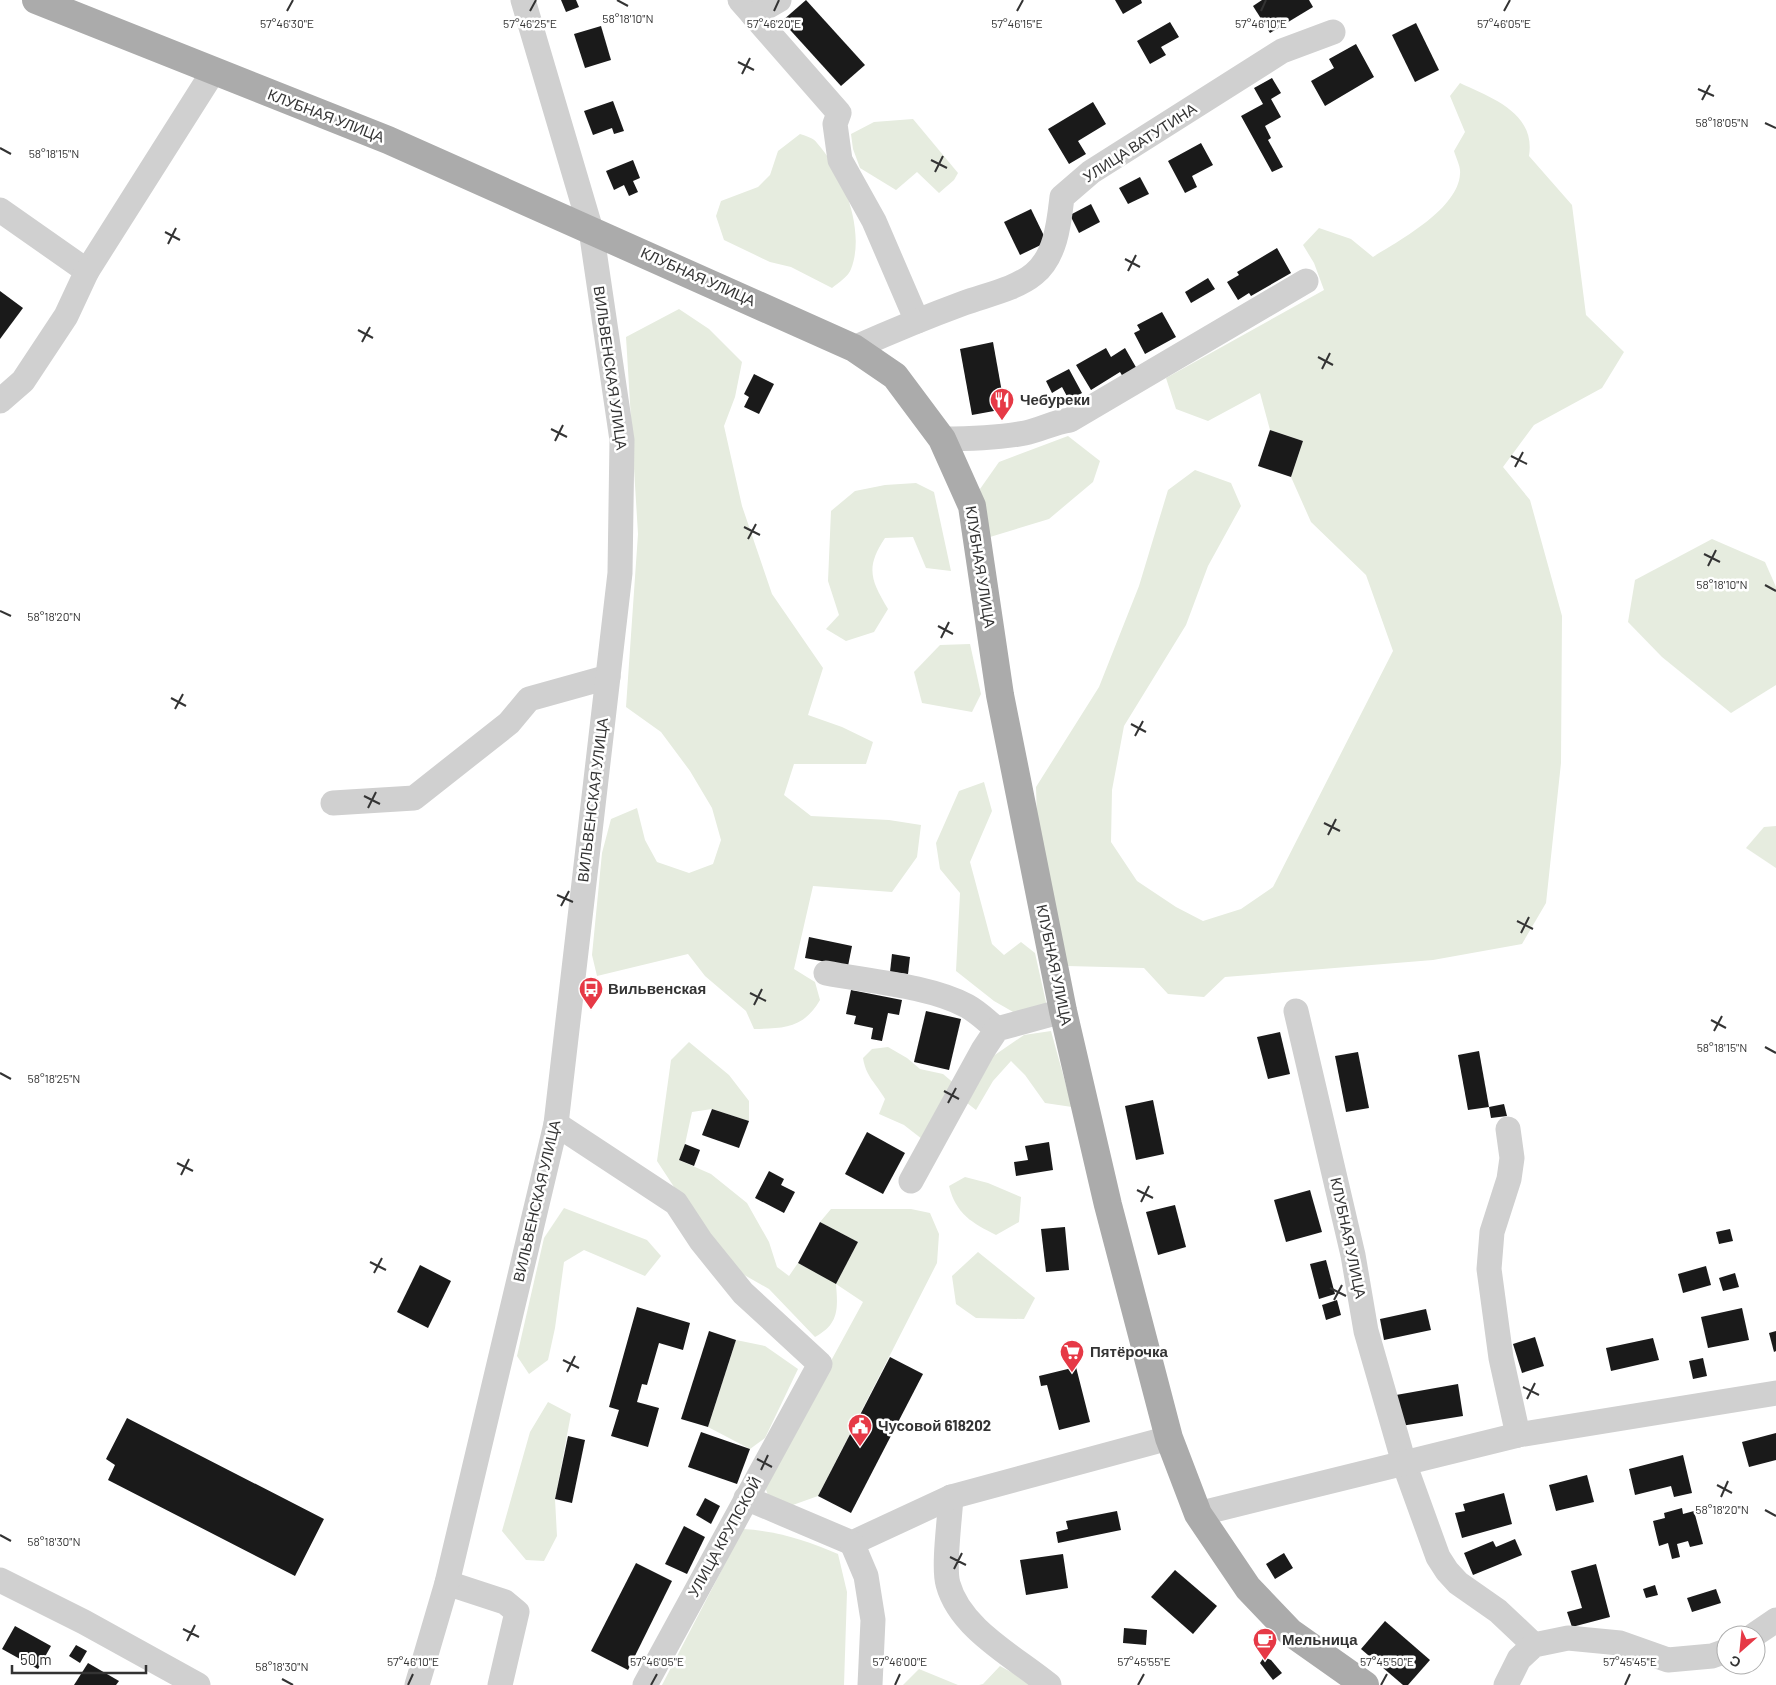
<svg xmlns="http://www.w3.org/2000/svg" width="1776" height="1685" font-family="Barlow,sans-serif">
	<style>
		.green { fill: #e6ecdf }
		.building { fill: #1a1a1a }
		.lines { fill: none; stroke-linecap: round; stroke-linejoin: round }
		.minor { stroke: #d0d0d0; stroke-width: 25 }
		.major { stroke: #ababab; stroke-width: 28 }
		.ticks { fill: none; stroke: #333; stroke-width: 2 }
		.labels { text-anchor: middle; stroke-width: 5; stroke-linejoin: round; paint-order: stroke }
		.street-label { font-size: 15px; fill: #333; stroke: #fff }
		.poi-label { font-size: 15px; font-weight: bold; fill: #333; stroke: #fff; text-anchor: start }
		.ticks-label { font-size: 12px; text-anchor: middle; fill: #333; stroke: #fff; stroke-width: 5; stroke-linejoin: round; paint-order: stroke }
	</style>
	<rect width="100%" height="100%" fill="#fff"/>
	<g class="green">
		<path d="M1460 83C1492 98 1536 113 1529 156L1572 205 1586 315 1624 352 1602 388 1534 425 1503 467 1530 500 1562 616 1561 763 1546 903 1522 944 1433 960 1225 977 1204 997 1168 994 1144 968 1067 966 1037 820 1036 787 1099 687 1139 586 1168 490 1195 470 1231 483 1241 506 1208 566 1186 625 1124 726 1112 790 1111 842 1137 881 1176 907 1203 921 1241 909 1273 887 1393 651 1366 575 1311 522 1291 477 1303 441 1270 430 1260 393 1208 421 1176 409 1166 378 1324 290 1314 263 1303 245 1319 228 1351 239 1373 257C1400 240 1458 209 1460 174 1461 167 1456 158 1454 151L1465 132 1450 96Z"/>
		<path d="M913 119 958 173 954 180 939 193 917 172 896 190 860 168 853 149 851 134 874 122Z"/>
		<path d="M800 134C806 136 814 138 817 143 843 172 866 231 851 269 849 276 838 283 832 288L791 267 770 262 724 240 716 216 721 201 758 187 770 175 778 151Z"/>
		<path d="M679 309 709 329 742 362 735 397 724 426 742 506 772 594 823 668 808 715 842 727 873 742 866 764H794L784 795 811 816 889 820 921 825 917 857 892 892 813 886 794 969 815 982 820 1000C803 1029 784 1028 754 1029L746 1011 705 976 688 954 597 976 592 955 602 853 611 819 637 808 645 840 657 862 689 873 713 864 721 840 712 808 690 771 661 732 626 707 638 534 626 337Z"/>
		<path d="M1068 436 1100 461 1093 482 1049 519 990 537 980 489 999 462Z"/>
		<path d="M916 483 934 492 951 571 926 568 913 537 885 538C865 568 871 580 888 609L874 632 846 641 826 629 839 615 828 581 831 511 855 491 885 485Z"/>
		<path d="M1712 539 1765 562 1776 587V685L1731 713 1662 657 1628 622 1635 580Z"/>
		<path d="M970 644 981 694 972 712 922 703 914 672 940 645Z"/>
		<path d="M984 782 992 811 970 862 992 944 1004 955 1021 942 1035 953 1047 1007 1020 1016 994 1001 956 971 960 893 940 869 936 843 959 791Z"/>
		<path d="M1776 826V868L1746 848 1764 827Z"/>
		<path d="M1051 1031 1072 1107 1045 1103 1025 1075 1011 1061 993 1081 976 1110 962 1099 986 1061 1024 1035Z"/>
		<path d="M689 1042 729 1075 749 1101V1121L712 1109 692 1112 685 1144 679 1160 711 1174 747 1203 769 1242 777 1267 789 1276 798 1263 836 1283 858 1242 820 1222 831 1209H911L930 1213 939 1234 937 1263 818 1496 790 1506 768 1495 764 1484 863 1302 836 1284C838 1309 839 1324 815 1337L769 1289 739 1272 697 1222 657 1161 671 1060Z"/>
		<path d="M888 1047 907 1058 920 1069 943 1074 956 1085 922 1139 904 1125 879 1114 885 1099C876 1083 866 1077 863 1058L872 1049Z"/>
		<path d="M965 1177 988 1183 1021 1197 1019 1222 996 1235C972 1223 956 1214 949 1186Z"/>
		<path d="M564 1208 647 1240 661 1256 645 1276 584 1250 564 1262 555 1328 548 1360 529 1374 517 1356 544 1238Z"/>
		<path d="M978 1252 1035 1298 1024 1319 976 1318 956 1304 952 1276Z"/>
		<path d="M736 1340 765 1346 798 1369 765 1438 750 1449 708 1427Z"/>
		<path d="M548 1402 571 1414 555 1499 557 1536 544 1561 526 1560 502 1531 530 1432Z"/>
		<path d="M743 1529C777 1531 806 1540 838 1554L847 1592 844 1685H662Z"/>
		<path d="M1000 1666 1033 1684V1685H979L983 1684Z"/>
		<path d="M919 1669 958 1685H903Z"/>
	</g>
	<g class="building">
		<path d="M561 0H576L579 7 566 12Z"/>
		<path d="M806 0 865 65 841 86 782 21Z"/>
		<path d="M1115 0H1141L1142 3 1123 14Z"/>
		<path d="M1262 0H1309L1313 7 1270 33 1253 6Z"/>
		<path d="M1170 22 1179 37 1161 47 1166 55 1150 64 1137 41Z"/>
		<path d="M1416 23 1439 70 1415 82 1392 35Z"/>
		<path d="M601 26 611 60 585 68 574 34Z"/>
		<path d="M1356 44 1374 77 1325 106 1311 81 1334 68 1329 59Z"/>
		<path d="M1272 78 1281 93 1271 99 1281 117 1265 126 1271 138 1268 140 1283 167 1272 172 1241 116 1263 104 1254 88Z"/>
		<path d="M613 101 624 131 614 134 612 128 593 135 584 111Z"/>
		<path d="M1093 102 1106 124 1078 141 1086 154 1069 164 1048 129Z"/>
		<path d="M1201 143 1213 165 1192 176 1197 187 1185 193 1168 161Z"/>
		<path d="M633 160 640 178 633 181 638 192 629 196 624 185 614 190 606 171Z"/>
		<path d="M1140 177 1149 194 1128 204 1119 188Z"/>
		<path d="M1091 204 1100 222 1079 233 1070 215Z"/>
		<path d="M1031 209 1047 242 1020 255 1004 222Z"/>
		<path d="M1277 248 1291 273 1251 296 1249 293 1238 300 1227 282 1239 275 1237 272Z"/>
		<path d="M1208 278 1215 289 1191 303 1185 292Z"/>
		<path d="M0 291 23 308 0 339Z"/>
		<path d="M1162 312 1176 337 1145 354 1134 333 1140 330 1137 325Z"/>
		<path d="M993 342 1005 409 972 415 960 349Z"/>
		<path d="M1106 348 1111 357 1125 348 1137 369 1123 377 1120 372 1091 390 1076 365Z"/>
		<path d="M1069 369 1082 393 1069 400 1062 387 1052 393 1046 381Z"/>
		<path d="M754 374 774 384 759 414 744 407 749 397 744 394Z"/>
		<path d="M1270 430 1303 441 1291 477 1258 466Z"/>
		<path d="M809 937 852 946 848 966 805 958Z"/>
		<path d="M892 954 910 957 908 974 890 972Z"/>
		<path d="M851 990 902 1000 899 1015 888 1013 882 1041 871 1039 873 1028 854 1024 856 1016 846 1014Z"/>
		<path d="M926 1011 961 1019 949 1070 914 1062Z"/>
		<path d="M1280 1032 1290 1074 1268 1079 1257 1037Z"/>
		<path d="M1479 1051 1489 1107 1468 1110 1458 1055Z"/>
		<path d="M1358 1052 1369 1108 1346 1112 1335 1056Z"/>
		<path d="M1153 1100 1164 1154 1136 1160 1125 1106Z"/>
		<path d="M1504 1104 1507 1116 1491 1118 1489 1107Z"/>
		<path d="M712 1109 749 1121 739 1148 702 1135Z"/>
		<path d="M867 1132 905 1153 883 1194 845 1174Z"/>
		<path d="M1049 1142 1053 1170 1016 1176 1014 1162 1028 1160 1025 1146Z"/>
		<path d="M685 1144 700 1150 694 1166 679 1160Z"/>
		<path d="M769 1171 784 1179 781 1185 795 1192 784 1213 755 1198Z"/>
		<path d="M1310 1190 1322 1232 1286 1242 1274 1200Z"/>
		<path d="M1175 1205 1186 1247 1158 1255 1146 1212Z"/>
		<path d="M820 1222 858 1242 836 1284 798 1263Z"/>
		<path d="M1065 1227 1069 1270 1046 1272 1041 1229Z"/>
		<path d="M1730 1229 1733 1241 1719 1244 1716 1232Z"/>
		<path d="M1326 1260 1335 1294 1319 1299 1310 1264Z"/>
		<path d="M420 1265 451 1281 428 1328 397 1312Z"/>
		<path d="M1706 1266 1711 1285 1683 1293 1678 1274Z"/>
		<path d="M1735 1273 1739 1287 1723 1291 1719 1278Z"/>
		<path d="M1337 1300 1341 1315 1326 1320 1322 1305Z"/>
		<path d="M637 1307 690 1323 683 1350 659 1343 647 1385 642 1384 637 1402 659 1408 648 1447 611 1436 619 1410 609 1407Z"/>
		<path d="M1742 1308 1749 1340 1708 1348 1701 1317Z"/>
		<path d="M1426 1309 1431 1330 1384 1340 1380 1319Z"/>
		<path d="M709 1331 736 1340 708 1427 681 1419Z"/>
		<path d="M1776 1331V1351L1774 1352 1769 1333Z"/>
		<path d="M1535 1337 1544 1366 1522 1373 1513 1344Z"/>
		<path d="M1653 1338 1659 1360 1611 1371 1606 1348Z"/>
		<path d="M890 1357 923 1374 851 1513 818 1496Z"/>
		<path d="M1703 1358 1707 1376 1693 1379 1689 1361Z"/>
		<path d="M1076 1367 1090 1422 1059 1430 1047 1385 1041 1386 1039 1376Z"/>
		<path d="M1458 1384 1463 1416 1401 1426 1396 1395Z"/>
		<path d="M127 1418 324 1519 295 1576 108 1480 115 1465 106 1459Z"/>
		<path d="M701 1432 750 1449 737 1484 688 1467Z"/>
		<path d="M1776 1433V1460L1749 1467 1742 1442Z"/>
		<path d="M568 1436 585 1440 572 1503 555 1499Z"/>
		<path d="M1683 1455 1692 1493 1674 1497 1671 1486 1635 1495 1629 1469Z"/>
		<path d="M1587 1475 1594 1502 1556 1511 1549 1485Z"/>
		<path d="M1504 1493 1512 1524 1462 1538 1455 1513 1465 1511 1463 1504Z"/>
		<path d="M705 1498 720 1506 711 1524 696 1515Z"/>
		<path d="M1682 1508 1683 1514 1694 1511 1703 1544 1690 1547 1688 1541 1677 1544 1680 1557 1672 1559 1668 1543 1659 1546 1653 1521 1665 1518 1664 1513Z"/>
		<path d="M1117 1511 1121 1530 1058 1543 1056 1532 1068 1529 1066 1521Z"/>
		<path d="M684 1526 705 1537 687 1574 665 1564Z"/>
		<path d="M1515 1539 1522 1555 1473 1575 1464 1553 1493 1541 1496 1547Z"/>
		<path d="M1284 1553 1293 1568 1275 1579 1266 1564Z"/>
		<path d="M1063 1554 1068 1588 1026 1595 1020 1560Z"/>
		<path d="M636 1563 672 1581 628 1670 591 1651Z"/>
		<path d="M1596 1564 1610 1617 1572 1627 1567 1612 1582 1608 1571 1571Z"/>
		<path d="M1175 1570 1217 1606 1193 1634 1151 1597Z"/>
		<path d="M1655 1585 1658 1595 1646 1598 1643 1589Z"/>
		<path d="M1716 1589 1721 1603 1692 1612 1687 1598Z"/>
		<path d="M1385 1621 1430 1660 1408 1685H1403L1361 1649Z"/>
		<path d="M15 1626 51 1646 38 1669 2 1649Z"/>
		<path d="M1124 1628 1147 1630 1146 1645 1123 1643Z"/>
		<path d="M76 1645 87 1651 80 1663 69 1656Z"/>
		<path d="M1264 1657 1271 1660 1282 1673 1273 1680 1260 1663Z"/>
		<path d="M88 1663 119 1681 116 1685H74Z"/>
	</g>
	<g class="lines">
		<g class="minor">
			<path d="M740 0 839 113 835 124 840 160 874 221 917 321"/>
			<path d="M753 15 779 0"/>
			<path d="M0 210 87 271 213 72"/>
			<path d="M854 348C890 332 926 317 964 303 986 295 1016 289 1034 274 1056 256 1059 223 1062 197L1091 172 1282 51 1333 32"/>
			<path d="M0 401 23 381 66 316 87 271"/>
			<path d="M942 439C970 439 998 438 1025 433 1040 430 1054 422 1070 420L1306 281"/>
			<path d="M333 803 414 798 509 723 529 699 608 677"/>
			<path d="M826 973C867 981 930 986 967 1006 978 1012 988 1022 997 1029"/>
			<path d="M1296 1011 1353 1255 1366 1331 1404 1463 1438 1557 1447 1571 1458 1583 1498 1611 1534 1645"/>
			<path d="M556 1124 676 1203 701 1241 743 1293 820 1364 645 1685"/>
			<path d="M1508 1129 1512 1158 1509 1179 1492 1232 1489 1269 1501 1358 1518 1435"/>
			<path d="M911 1181 983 1050 997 1029 1063 1011"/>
			<path d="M951 1497C950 1517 943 1567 948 1584 960 1629 1015 1657 1049 1685"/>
			<path d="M746 1498 852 1543 951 1497 1169 1438"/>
			<path d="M1198 1514 1518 1435 1776 1393"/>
			<path d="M852 1543 866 1576 873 1620 870 1685"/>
			<path d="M0 1580 84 1622 198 1685"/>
			<path d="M447 1583 505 1602 517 1612 500 1685"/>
			<path d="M1754 1635 1776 1620"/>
			<path d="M417 1685 447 1583 556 1124 620 573 622 440 591 230 523 0"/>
			<path d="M1506 1685 1519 1659 1534 1645 1568 1638 1620 1643 1668 1660 1712 1656 1726 1651"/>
		</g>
		<path class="major" d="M36 0 388 140 854 348 895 376 942 439 972 506 1000 695 1063 1011 1108 1205 1169 1438 1198 1514 1248 1588 1290 1632 1365 1685"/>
	</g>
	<path class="ticks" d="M617 0 628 6M287 11 293 0M530 11 536 0M774 11 779 0M1017 11 1023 0M1261 11 1266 0M1504 11 1510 0M738 62 754 70M742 74 750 58M1698 89 1714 96M1702 100 1710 85M1765 123 1776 128M0 148 11 154M931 160 947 168M935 172 943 156M165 232 180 240M168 244 176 228M1125 259 1140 267M1128 271 1136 255M358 330 373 338M362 342 370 327M1318 357 1333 365M1322 369 1330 353M551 429 567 437M555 441 563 425M1511 456 1527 464M1515 467 1523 452M744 527 760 535M748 539 756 524M1704 554 1720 562M1708 566 1716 550M1765 585 1776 591M0 611 11 616M938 626 953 634M941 638 949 622M171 698 186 706M175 709 183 694M1131 724 1146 732M1135 736 1143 721M364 796 380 804M368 808 376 792M1324 823 1340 831M1328 835 1336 819M557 895 573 902M561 906 569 891M1517 921 1533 929M1521 933 1529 917M750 993 766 1001M754 1005 762 989M1711 1020 1726 1028M1714 1031 1722 1016M1765 1047 1776 1053M0 1073 11 1079M944 1091 959 1099M948 1103 956 1088M177 1163 193 1171M181 1175 189 1159M1137 1190 1153 1198M1141 1202 1149 1186M370 1262 386 1270M374 1273 382 1258M1330 1288 1346 1296M1334 1300 1342 1285M563 1360 579 1368M567 1372 575 1356M1523 1387 1539 1395M1527 1399 1535 1383M757 1459 772 1467M761 1470 768 1455M1717 1485 1732 1493M1721 1497 1728 1481M1765 1510 1776 1516M0 1535 11 1541M950 1557 966 1565M954 1569 962 1553M183 1629 199 1637M187 1641 195 1625M282 1679 293 1685M408 1685 413 1674M651 1685 657 1674M895 1685 900 1674M1138 1685 1144 1674M1381 1685 1387 1674M1625 1685 1630 1674"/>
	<defs>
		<symbol id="restaurant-pin" viewBox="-11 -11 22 30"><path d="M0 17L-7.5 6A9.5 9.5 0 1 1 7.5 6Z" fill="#e63946" stroke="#fff"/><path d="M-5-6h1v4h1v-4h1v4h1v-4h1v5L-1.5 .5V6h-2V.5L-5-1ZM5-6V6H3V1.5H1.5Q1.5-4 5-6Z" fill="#fff"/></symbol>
		<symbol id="bus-pin" viewBox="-11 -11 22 30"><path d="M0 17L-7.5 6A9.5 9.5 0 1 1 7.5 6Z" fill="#e63946" stroke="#fff"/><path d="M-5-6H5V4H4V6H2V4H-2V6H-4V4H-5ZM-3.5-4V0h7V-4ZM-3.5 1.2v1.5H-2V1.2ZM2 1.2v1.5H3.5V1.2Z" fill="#fff"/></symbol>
		<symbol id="supermarket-pin" viewBox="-11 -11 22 30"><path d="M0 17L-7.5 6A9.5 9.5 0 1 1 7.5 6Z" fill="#e63946" stroke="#fff"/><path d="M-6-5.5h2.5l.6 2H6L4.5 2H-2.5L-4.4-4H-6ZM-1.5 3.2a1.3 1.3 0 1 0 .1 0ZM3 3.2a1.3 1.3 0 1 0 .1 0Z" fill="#fff"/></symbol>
		<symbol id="civic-pin" viewBox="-11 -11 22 30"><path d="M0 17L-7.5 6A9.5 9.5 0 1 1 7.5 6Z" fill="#e63946" stroke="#fff"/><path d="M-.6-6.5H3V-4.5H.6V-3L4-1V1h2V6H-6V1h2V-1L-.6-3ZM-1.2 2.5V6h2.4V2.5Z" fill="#fff"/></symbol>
		<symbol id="cafe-pin" viewBox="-11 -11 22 30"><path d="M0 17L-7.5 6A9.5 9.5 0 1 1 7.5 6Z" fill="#e63946" stroke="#fff"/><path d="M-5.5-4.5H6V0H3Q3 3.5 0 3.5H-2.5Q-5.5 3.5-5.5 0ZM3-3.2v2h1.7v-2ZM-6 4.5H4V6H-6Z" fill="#fff"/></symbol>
	</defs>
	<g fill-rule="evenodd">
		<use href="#restaurant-pin" x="988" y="386" width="28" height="38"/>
		<use href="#bus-pin" x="577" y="975" width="28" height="38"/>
		<use href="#supermarket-pin" x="1058" y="1338" width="28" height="38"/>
		<use href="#civic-pin" x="846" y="1412" width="28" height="38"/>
		<use href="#cafe-pin" x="1251" y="1626" width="28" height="38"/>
	</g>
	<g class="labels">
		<g class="street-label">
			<text transform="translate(326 116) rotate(21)" y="5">КЛУБНАЯ УЛИЦА</text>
			<text transform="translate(1140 143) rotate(-33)" y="5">УЛИЦА ВАТУТИНА</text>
			<text transform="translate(698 277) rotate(24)" y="5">КЛУБНАЯ УЛИЦА</text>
			<text transform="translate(610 368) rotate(82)" y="5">ВИЛЬВЕНСКАЯ УЛИЦА</text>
			<text transform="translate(980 567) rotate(81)" y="5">КЛУБНАЯ УЛИЦА</text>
			<text transform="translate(593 800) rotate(-83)" y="5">ВИЛЬВЕНСКАЯ УЛИЦА</text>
			<text transform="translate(1054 965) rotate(78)" y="5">КЛУБНАЯ УЛИЦА</text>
			<text transform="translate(537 1201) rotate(-77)" y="5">ВИЛЬВЕНСКАЯ УЛИЦА</text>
			<text transform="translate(1348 1238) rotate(78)" y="5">КЛУБНАЯ УЛИЦА</text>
			<text transform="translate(725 1537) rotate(-61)" y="5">УЛИЦА КРУПСКОЙ</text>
		</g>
		<g class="poi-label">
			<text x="1020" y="405">Чебуреки</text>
			<text x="608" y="994">Вильвенская</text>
			<text x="1090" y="1357">Пятёрочка</text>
			<text x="878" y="1431">Чусовой 618202</text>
			<text x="1282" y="1645">Мельница</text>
		</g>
	</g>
	<g class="ticks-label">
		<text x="628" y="23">58°18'10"N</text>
		<text x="287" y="28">57°46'30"E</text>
		<text x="530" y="28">57°46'25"E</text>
		<text x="774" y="28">57°46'20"E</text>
		<text x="1017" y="28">57°46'15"E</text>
		<text x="1261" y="28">57°46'10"E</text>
		<text x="1504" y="28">57°46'05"E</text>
		<text x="1722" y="127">58°18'05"N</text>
		<text x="54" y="158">58°18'15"N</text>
		<text x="1722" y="589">58°18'10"N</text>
		<text x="54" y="621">58°18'20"N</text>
		<text x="1722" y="1052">58°18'15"N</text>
		<text x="54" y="1083">58°18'25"N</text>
		<text x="1722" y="1514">58°18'20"N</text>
		<text x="54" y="1546">58°18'30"N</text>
		<text x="413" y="1666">57°46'10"E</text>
		<text x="657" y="1666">57°46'05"E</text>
		<text x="900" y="1666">57°46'00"E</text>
		<text x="1144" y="1666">57°45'55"E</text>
		<text x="1387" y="1666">57°45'50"E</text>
		<text x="1630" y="1666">57°45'45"E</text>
		<text x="282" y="1671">58°18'30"N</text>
	</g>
	<g transform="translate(1741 1650) rotate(207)"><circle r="24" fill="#ffffff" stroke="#adadad"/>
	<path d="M0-4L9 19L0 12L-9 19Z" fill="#e63946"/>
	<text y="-8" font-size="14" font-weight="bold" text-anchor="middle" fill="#333333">С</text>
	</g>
	<path d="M12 1665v8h134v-8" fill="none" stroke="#333333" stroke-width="2.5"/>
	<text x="20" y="1665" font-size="15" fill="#333333" stroke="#ffffff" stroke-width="4" paint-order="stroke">50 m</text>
</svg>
